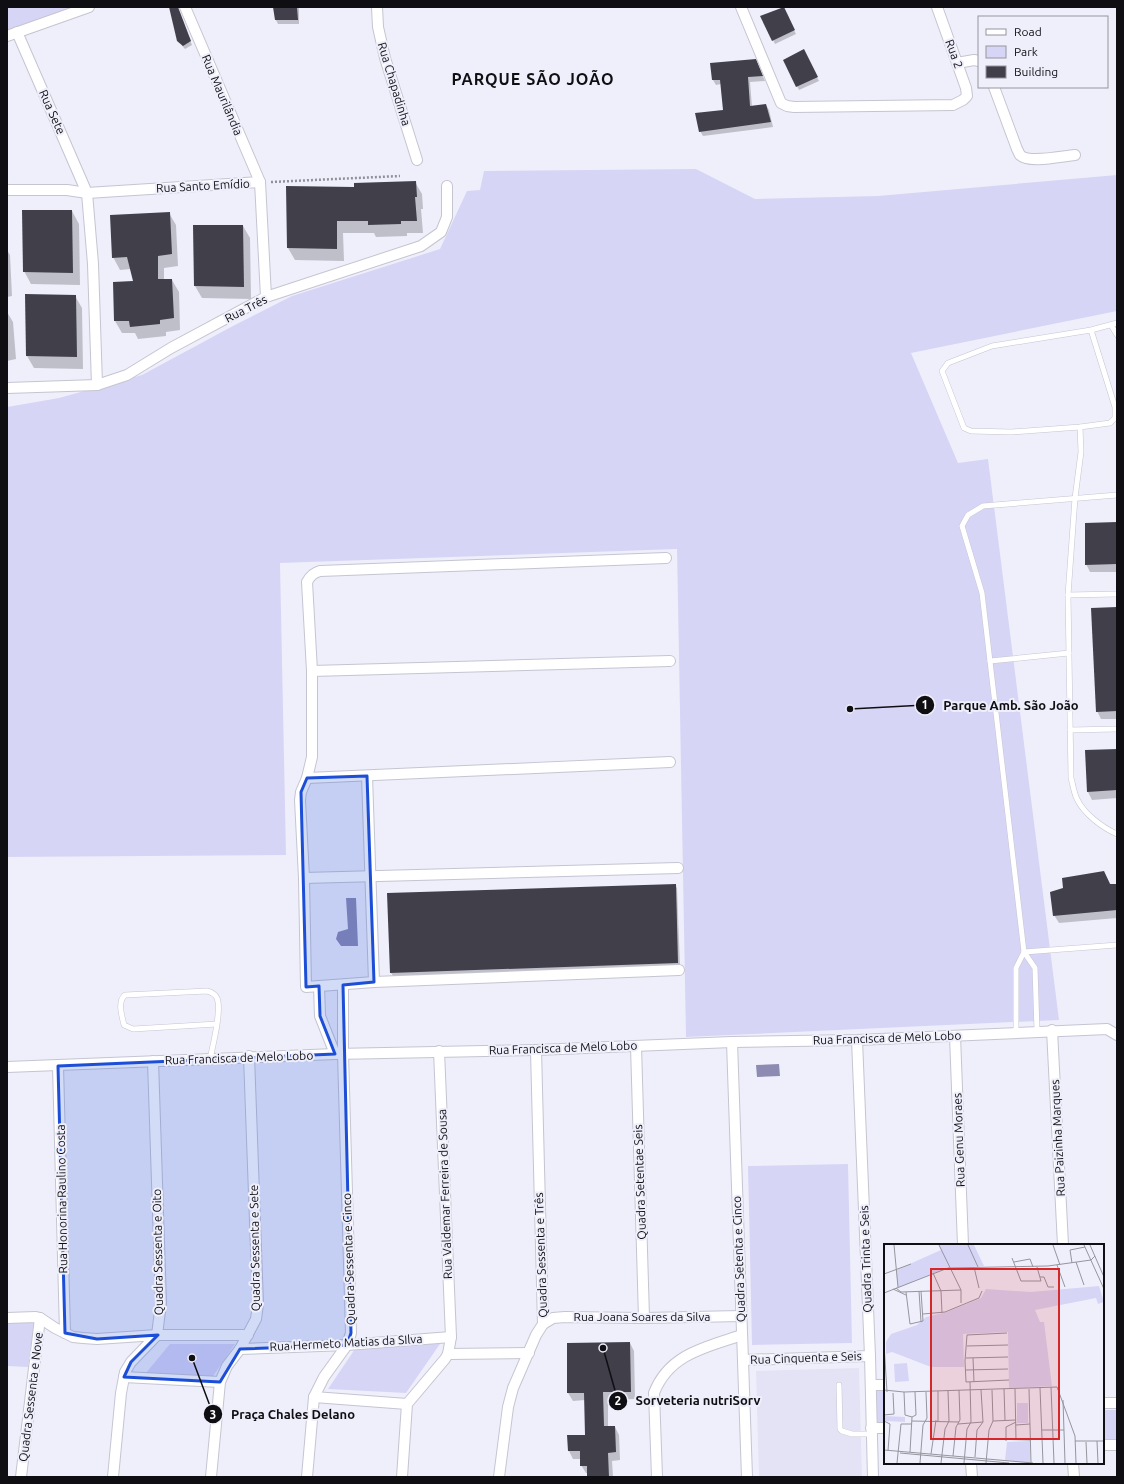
<svg xmlns="http://www.w3.org/2000/svg" width="1124" height="1484" font-family="Ubuntu,sans-serif">
	<style>
		.built { fill: #e4e3f6 }
		.green { fill: #d7d5f5 }
		.water { fill: #8e8bb3 }
		.shadow { fill: #0003 }
		.building { fill: #403f4a }
		.lines { fill: none; stroke-linecap: round; stroke-linejoin: round }
		.lane-casing { stroke: #c5c5d1; stroke-width: 6 }
		.street-casing { stroke: #c5c5d1; stroke-width: 12 }
		.path { stroke: #909099; stroke-width: 2.5; stroke-dasharray: 2 2; stroke-linecap: butt }
		.lane { stroke: #fff; stroke-width: 5 }
		.street { stroke: #fff; stroke-width: 10 }
		.marked { fill: #1d4ed8; fill-opacity: 0.2; stroke: #1d4ed8; stroke-width: 3; stroke-linejoin: round }
		.labels { text-anchor: middle; stroke-width: 4; stroke-linejoin: round; paint-order: stroke }
		.street-label { font-size: 12px; fill: #0f0f13; stroke: #efeffc }
		.district-label { font-size: 16px; font-weight: bold; letter-spacing: 1px; fill: #0f0f13; stroke: #efeffc }
		.inset-road { fill: none; stroke: #95959f; stroke-width: 1 }
		.view { fill: #d62828; fill-opacity: 0.15; stroke: #d62828; stroke-width: 2 }
		.inset-edge { fill: none; stroke: #0f0f13; stroke-width: 2 }
		.leader { fill: none; stroke: #0f0f13; stroke-width: 1.5 }
		.callout-dot { fill: #0f0f13; stroke: #efeffc; stroke-width: 1.5 }
		.mark-label { font-size: 12px; text-anchor: middle; font-weight: bold; fill: #fff }
		.callout-label { font-size: 13px; text-anchor: middle; font-weight: bold; fill: #0f0f13; stroke: #efeffc; stroke-width: 4; stroke-linejoin: round; paint-order: stroke }
	</style>
	<rect width="100%" height="100%" fill="#efeffc"/>
	<path class="built" d="M859 1368 862 1477H759L756 1371Z"/>
	<g class="green">
		<path d="M7 7H89L7 36Z"/>
		<path d="M696 169 755 199 878 196 1117 175V311L911 353 958 463 988 459 1059 1020 686 1037 677 549 280 563 286 855 7 857V407L59 398 142 375 231 327 292 296 440 249 467 191 480 190 484 171Z"/>
		<path d="M848 1164 852 1343 752 1345 748 1166Z"/>
		<path d="M34 1321 28 1367 7 1366V1323Z"/>
		<path d="M442 1341 406 1393 328 1389 357 1346Z"/>
		<path d="M170 1344H235L207 1385 141 1379Z"/>
		<path d="M876 1390H885V1425L877 1426Z"/>
		<rect x="1103" y="1410" width="14" height="32"/>
	</g>
	<g class="water">
		<path d="M346 898H356L358 946H341L336 939 338 932 348 929Z"/>
		<path d="M779 1064 780 1076 757 1077 756 1065Z"/>
	</g>
	<g class="shadow">
		<path d="M170 7H177L192 45 185 49 178 41Z"/>
		<path d="M274 7H299V24H278L276 20Z"/>
		<path d="M785 12 796 34 775 44 773 40Z"/>
		<path d="M803 50 819 81 799 90 784 60Z"/>
		<path d="M758 65 765 81 750 82 752 107 766 105 769 110 773 127 703 136 700 131 724 111 721 84 716 85 713 80Z"/>
		<path d="M415 182 422 194 423 209H421L423 233H407V236L376 237 374 233H343L344 261 295 260 288 248 287 187 355 188Z"/>
		<path d="M72 211 79 224 80 285 31 284 24 271Z"/>
		<path d="M169 213 176 225 178 266 164 268V280H172L179 292 180 330 166 332V336L138 339 135 333H122L115 321 114 310 134 282 131 269 120 270 113 257Z"/>
		<path d="M194 226H243L250 238 251 299 202 298 195 286Z"/>
		<path d="M7 250 10 255 12 296 7 297Z"/>
		<path d="M75 296 82 308 83 369 34 368 27 356Z"/>
		<path d="M7 312 13 322 16 359 7 361Z"/>
		<path d="M1117 523V572H1090L1086 564Z"/>
		<path d="M1117 608V719H1101L1097 711Z"/>
		<path d="M1117 750V798L1092 800 1088 792Z"/>
		<path d="M1104 872 1111 885H1117V918L1059 923 1054 915 1064 888Z"/>
		<path d="M675 885 677 888 680 967 393 976 391 973Z"/>
		<path d="M630 1343 634 1351 635 1399 608 1400V1427H615L619 1435 620 1460 612 1461 613 1477H588V1473H586L581 1465V1459H573L569 1451 568 1436H586L585 1400 573 1401 568 1393Z"/>
	</g>
	<g class="building">
		<path d="M169 7H178L191 41 183 46 177 41Z"/>
		<path d="M273 7H297L298 20H275Z"/>
		<path d="M784 7 795 30 772 41 760 16Z"/>
		<path d="M804 49 818 77 796 87 783 60Z"/>
		<path d="M756 59 763 76 748 77 750 106 766 104 771 122 699 132 695 113 723 110 720 80H712L710 63Z"/>
		<path d="M416 181 417 197H415L417 221H401V224L368 225V221H337V249L287 248 286 186 354 187V183Z"/>
		<path d="M22 210H72L73 273 23 272Z"/>
		<path d="M170 212 172 254 158 256V279H172L174 318 160 320V324L130 327 129 321H114L113 282 133 281 127 257 112 258 110 215Z"/>
		<path d="M193 225H243L244 287 194 286Z"/>
		<path d="M25 294 76 295 77 357 26 356Z"/>
		<path d="M1117 522V564L1085 565V523Z"/>
		<path d="M1117 607V711L1096 712 1091 608Z"/>
		<path d="M1117 749V790L1087 792 1085 750Z"/>
		<path d="M1104 871 1110 884H1117V910L1053 916 1050 892 1063 888 1062 878Z"/>
		<path d="M676 884 678 963 390 973 387 893Z"/>
		<path d="M630 1342 631 1392H603L604 1426H615L616 1452 608 1453 609 1477H587V1466H580V1451H568L567 1435H585L584 1393H567V1343Z"/>
	</g>
	<g class="lines">
		<defs>
			<g id="lane">
				<path d="M1111 325 1117 335"/>
				<path d="M1091 330 1115 407V418L1110 423 1080 427 1011 432 971 431 964 428 942 371 948 363 992 346 1091 330 1117 323"/>
				<path d="M1080 427 1081 452 1075 498 1068 595 1071 778C1073 785 1074 793 1077 799 1084 814 1103 828 1117 834"/>
				<path d="M1068 595 1117 594"/>
				<path d="M990 661 1069 653"/>
				<path d="M1070 730 1117 729"/>
				<path d="M1024 952 1117 945"/>
				<path d="M1037 1031 1035 968 1024 952 982 593 962 526 968 515 983 506 1117 495"/>
				<path d="M1016 1032V968L1024 952"/>
				<path d="M210 1059C213 1045 222 1010 217 998 215 994 211 992 207 991L125 995C117 1002 122 1016 124 1025L133 1029 217 1024"/>
				<path d="M839 1385 840 1429 842 1431 852 1434H871"/>
			</g>
			<g id="street">
				<path d="M185 7 260 182 266 297"/>
				<path d="M377 7 378 27 385 58 417 160"/>
				<path d="M741 7 781 103 787 106 794 107 953 105 963 100 967 96 966 88 937 7"/>
				<path d="M17 32 87 193 93 264 97 385"/>
				<path d="M7 36 89 7"/>
				<path d="M957 63 974 60 979 61"/>
				<path d="M994 87 1017 149C1018 151 1019 153 1020 155 1029 164 1062 156 1075 155"/>
				<path d="M7 190H67L87 193 260 182"/>
				<path d="M7 388 97 385 127 375 171 348 266 297 421 246 441 232 447 217V186"/>
				<path d="M666 558 320 571C313 573 310 576 307 582L312 671V757L307 778 301 792 300 800 304 878 306 987 374 982 679 970"/>
				<path d="M312 671 670 661"/>
				<path d="M367 776 374 982"/>
				<path d="M307 778 670 762"/>
				<path d="M304 878 678 868"/>
				<path d="M319 986 320 1016 335 1054"/>
				<path d="M1052 1030 1063 1245"/>
				<path d="M955 1036 963 1245"/>
				<path d="M857 1040 870 1356 873 1477"/>
				<path d="M732 1042 747 1477"/>
				<path d="M636 1046 644 1318"/>
				<path d="M58 1066 65 1333"/>
				<path d="M7 1067 335 1054 536 1050 732 1042 857 1040 1107 1029 1117 1035"/>
				<path d="M7 1318 36 1317 40 1318 55 1328 73 1337 83 1338 97 1339 157 1335H248"/>
				<path d="M543 1324 553 1318 565 1317 644 1318 741 1316"/>
				<path d="M240 1349 347 1345 451 1337"/>
				<path d="M448 1354 529 1353"/>
				<path d="M743 1360 870 1356"/>
				<path d="M124 1377 220 1382"/>
				<path d="M871 1385H885"/>
				<path d="M314 1397 407 1404"/>
				<path d="M1103 1403H1117"/>
				<path d="M871 1428H885"/>
				<path d="M1103 1445H1117"/>
				<path d="M971 1463 972 1477"/>
				<path d="M1073 1463 1074 1477"/>
				<path d="M21 1477 40 1318"/>
				<path d="M113 1477 121 1393 125 1372 131 1362 157 1335 161 1303 153 1061"/>
				<path d="M211 1477 220 1382 227 1366 240 1349 256 1319 258 1304 249 1056"/>
				<path d="M307 1477 314 1397 324 1377 347 1345 351 1333 343 1054V985"/>
				<path d="M402 1477 407 1404 445 1359 448 1354 451 1337 439 1051"/>
				<path d="M499 1477 508 1407 513 1388 536 1335 543 1324 536 1050"/>
				<path d="M657 1477 654 1393C669 1354 706 1347 742 1335"/>
			</g>
		</defs>
		<use href="#lane" class="lane-casing"/>
		<use href="#street" class="street-casing"/>
		<path class="path" d="M271 182 400 176"/>
		<use href="#lane" class="lane"/>
		<use href="#street" class="street"/>
	</g>
	<path class="marked" d="M367 776 374 982 343 985 351 1333 347 1345 240 1349 220 1382 124 1377 131 1362 158 1335 97 1339 65 1333 58 1066 335 1054 320 1016 319 986 306 987 301 792 307 778Z"/>
	<g class="labels">
		<g class="street-label">
			<text transform="translate(954 54) rotate(70)" y="4">Rua 2</text>
			<text transform="translate(394 84) rotate(73)" y="4">Rua Chapadinha</text>
			<text transform="translate(222 95) rotate(67)" y="4">Rua Maurilândia</text>
			<text transform="translate(52 112) rotate(66)" y="4">Rua Sete</text>
			<text transform="translate(203 186) rotate(-3)" y="4">Rua Santo Emídio</text>
			<text transform="translate(246 309) rotate(-27)" y="4">Rua Três</text>
			<text transform="translate(887 1038) rotate(-2)" y="4">Rua Francisca de Melo Lobo</text>
			<text transform="translate(563 1048) rotate(-2)" y="4">Rua Francisca de Melo Lobo</text>
			<text transform="translate(239 1058) rotate(-2)" y="4">Rua Francisca de Melo Lobo</text>
			<text transform="translate(1058 1138) rotate(-93)" y="4">Rua Paizinha Marques</text>
			<text transform="translate(959 1140) rotate(-92)" y="4">Rua Genu Moraes</text>
			<text transform="translate(640 1182) rotate(-92)" y="4">Quadra Setentae Seis</text>
			<text transform="translate(445 1194) rotate(-92)" y="4">Rua Valdemar Ferreira de Sousa</text>
			<text transform="translate(62 1199) rotate(-91)" y="4">Rua Honorina Raulino Costa</text>
			<text transform="translate(255 1248) rotate(-91)" y="4">Quadra Sessenta e Sete</text>
			<text transform="translate(158 1252) rotate(-91)" y="4">Quadra Sessenta e Oito</text>
			<text transform="translate(541 1255) rotate(-92)" y="4">Quadra Sessenta e Três</text>
			<text transform="translate(349 1259) rotate(-92)" y="4">Quadra Sessenta e Cinco</text>
			<text transform="translate(739 1259) rotate(-92)" y="4">Quadra Setenta e Cinco</text>
			<text transform="translate(866 1259) rotate(-92)" y="4">Quadra Trinta e Seis</text>
			<text x="642" y="1321">Rua Joana Soares da Silva</text>
			<text transform="translate(346 1343) rotate(-3)" y="4">Rua Hermeto Matias da SIlva</text>
			<text transform="translate(806 1358) rotate(-2)" y="4">Rua Cinquenta e Seis</text>
			<text transform="translate(31 1397) rotate(-83)" y="4">Quadra Sessenta e Nove</text>
		</g>
		<g class="district-label">
			<text x="533" y="85">PARQUE SÃO JOÃO</text>
		</g>
	</g>
	<g transform="translate(884 1244)">
		<rect width="220" height="220" fill="#efeffc"/>
		<path d="M55 1H90L100 22 60 25 14 44 12 26 57 6ZM215 42 220 58 214 60 212 54 151 66 156 78H160L168 142 125 144 124 88 79 90 80 123H47L8 108 2 110V98L7 90 33 81 42 73 63 68 97 54 102 45 147 48ZM23 119 25 137 11 138 10 120ZM133 159H144V179H133ZM0 172 21 173V178L0 177ZM146 197V219L121 216 123 198Z" fill="#d7d5f5"/>
		<path class="inset-road" d="M10 1 14 43M55 1 77 46V59M84 1 94 23M169 1 176 21M200 1 220 45M206 1 220 33M128 14 137 37H157L153 23M130 18 146 15 149 23M192 18 200 41M188 19 186 6 201 3M173 21 181 43M90 23 95 44M49 29 57 47 58 69M0 30 27 20M156 33H160L164 43H170M12 44 17 48 77 46M9 45 22 51M35 47 37 78M22 48 26 80 39 77 37 47M0 49 64 24 164 22 207 16 211 12M39 70 61 68 95 54 98 47M123 89 83 91 81 117 82 138 125 136M0 100 3 148M83 102 124 101M82 114 124 113M89 114 90 138M82 126 124 125M167 143 170 219M156 144 159 219M120 145 121 176M131 145 132 196M145 145 147 219M0 146 20 148 173 143 191 192 192 219M97 146 99 178M54 147V178M20 148 21 171 28 173 32 171 31 148M179 156 181 219M0 171 10 170 9 149M0 177 6 180 4 207M28 177 75 178M109 177 132 176M74 180 99 178M132 181 146 180M158 186H180M104 195 147 196M122 197V183L132 178M191 197H220M213 197 214 219M202 198 203 219M0 206 149 219M26 208 28 173M16 209 125 219M47 210 52 176M69 212 72 183 76 176 75 146M91 213 93 186 99 178M13 219 17 180H28M36 219 39 181 43 174 42 148M57 219 61 185 65 177 64 147M80 219 83 185 87 178 86 138M102 219 105 186 109 177 108 146"/>
		<path class="view" d="M47 25H175V195H47Z"/>
		<rect width="220" height="220" class="inset-edge"/>
	</g>
	<path class="leader" d="M850 709L925 705M603 1348L618 1401M192 1358L213 1414"/>
	<g class="callout-dot">
		<circle cx="850" cy="709" r="4"/>
		<circle cx="603" cy="1348" r="4"/>
		<circle cx="192" cy="1358" r="4"/>
		<circle cx="925" cy="705" r="10"/>
		<circle cx="618" cy="1401" r="10"/>
		<circle cx="213" cy="1414" r="10"/>
	</g>
	<g class="mark-label">
		<text x="925" y="709">1</text>
		<text x="618" y="1405">2</text>
		<text x="213" y="1419">3</text>
	</g>
	<g class="callout-label">
		<text x="1011" y="710">Parque Amb. São João</text>
		<text x="698" y="1405">Sorveteria nutriSorv</text>
		<text x="293" y="1419">Praça Chales Delano</text>
	</g>
	<rect width="1124" height="1484" fill="none" stroke="#0f0f13" stroke-width="16"/>
	<rect x="978" y="16" width="130" height="72" fill="#efeffc" stroke="#95959f"/>
	<rect x="986" y="29" width="20" height="6" fill="#ffffff" stroke="#95959f"/>
	<text x="1014" y="36" font-size="12" fill="#0f0f13">Road</text>
	<rect x="986" y="46" width="20" height="12" fill="#d7d5f5" stroke="#95959f"/>
	<text x="1014" y="56" font-size="12" fill="#0f0f13">Park</text>
	<rect x="986" y="66" width="20" height="12" fill="#403f4a" stroke="#95959f"/>
	<text x="1014" y="76" font-size="12" fill="#0f0f13">Building</text>
</svg>
